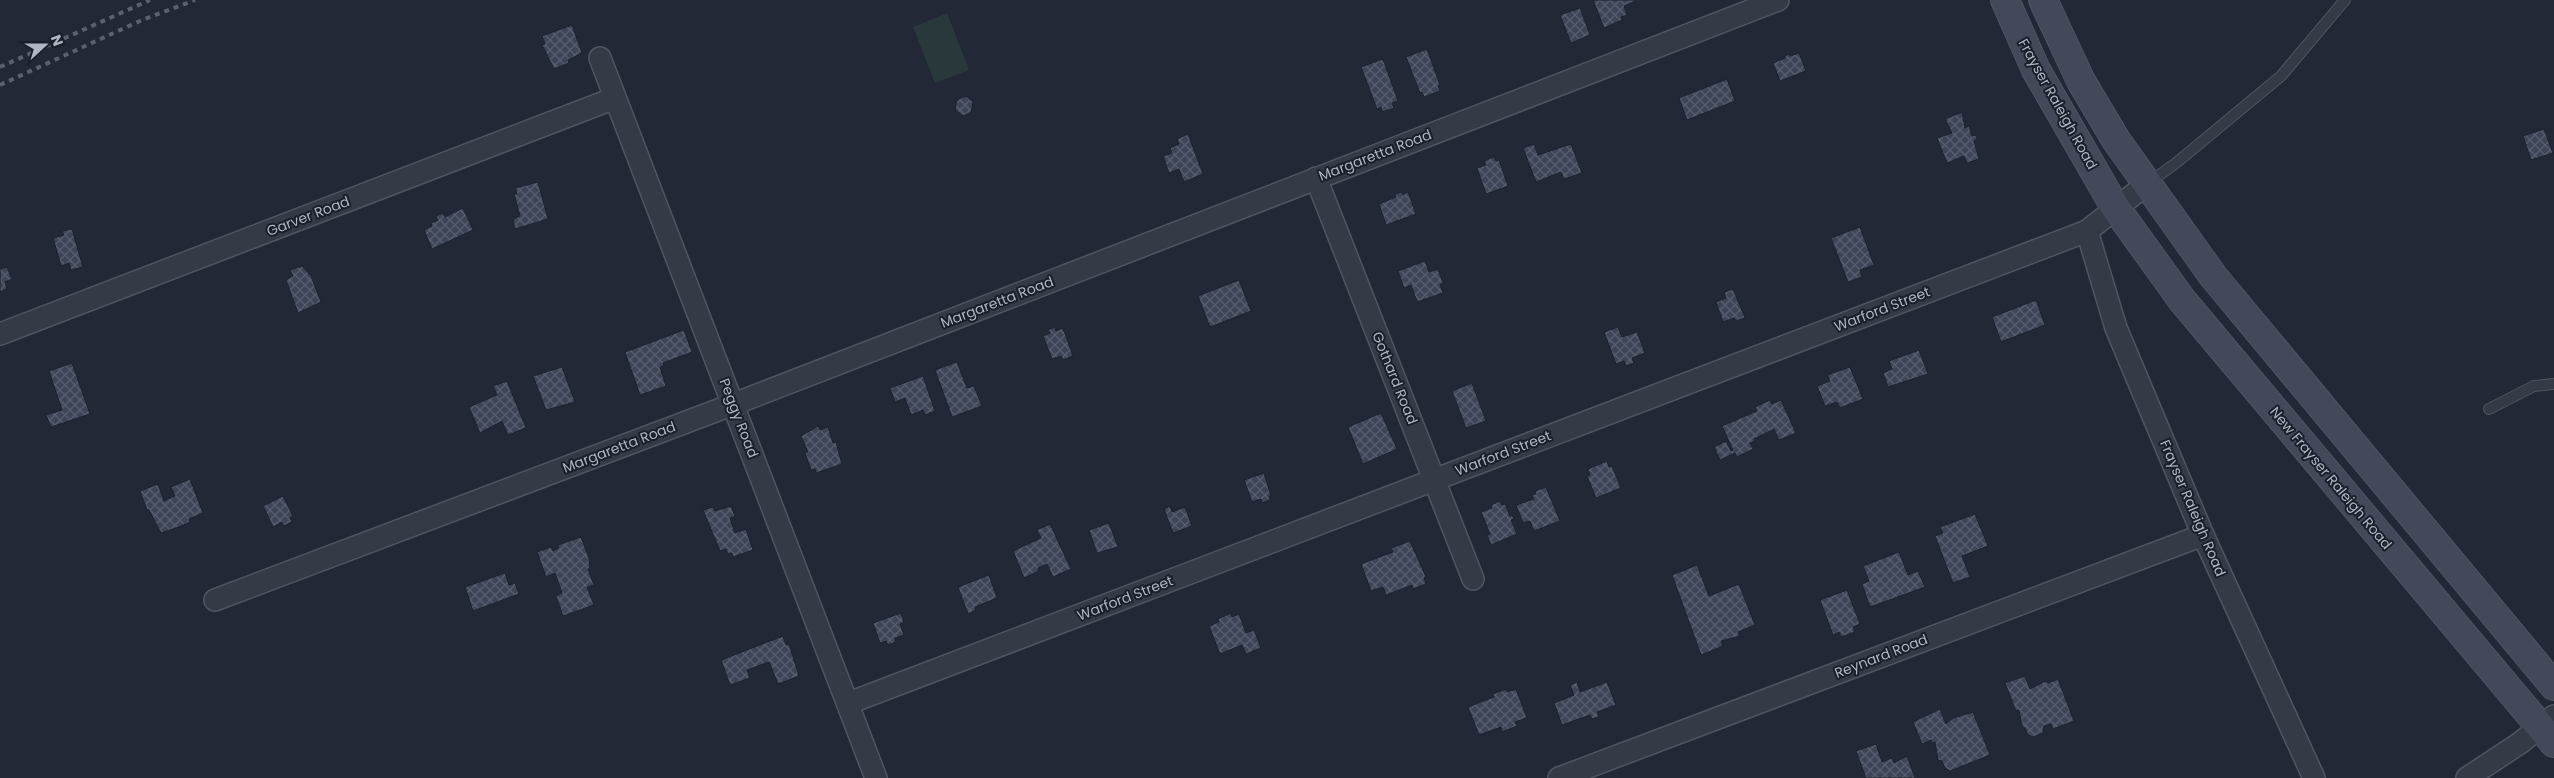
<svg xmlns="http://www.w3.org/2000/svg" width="2554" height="778" font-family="Poppins,sans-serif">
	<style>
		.grass { fill: #28383b }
		.building { fill: url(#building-cross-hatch); stroke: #1c212d }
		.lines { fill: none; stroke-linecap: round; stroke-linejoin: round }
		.lane-casing { stroke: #4f5561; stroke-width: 12 }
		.street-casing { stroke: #4f5561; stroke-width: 24 }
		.secondary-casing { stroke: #4f5561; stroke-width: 30 }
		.lane { stroke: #353a47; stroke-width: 10 }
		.street { stroke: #353a47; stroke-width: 21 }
		.secondary { stroke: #434959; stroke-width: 28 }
		.rail { stroke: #596070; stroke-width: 4; stroke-dasharray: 5 5; stroke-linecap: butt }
		.labels { text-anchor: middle; stroke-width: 4; stroke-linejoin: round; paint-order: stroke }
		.street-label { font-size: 14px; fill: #afb5c3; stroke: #1a1f2b }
	</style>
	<defs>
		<pattern id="building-cross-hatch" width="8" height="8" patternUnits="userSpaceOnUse" patternTransform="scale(1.25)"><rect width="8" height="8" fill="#3e4556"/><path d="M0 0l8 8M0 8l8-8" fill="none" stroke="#575e6d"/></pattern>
	</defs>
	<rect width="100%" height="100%" fill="#222836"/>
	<path class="grass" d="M947 13 969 70 935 83 913 27Z"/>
	<g class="building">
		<path d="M1593 0H1635L1636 1 1624 6 1627 15 1621 17 1622 20 1604 28Z"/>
		<path d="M1580 8 1590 35 1571 43 1560 15Z"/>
		<path d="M572 25 582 53 568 60 569 63 554 69 542 45 545 44 542 36Z"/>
		<path d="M1427 49 1440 85 1438 86 1440 91 1424 97 1422 92 1420 93 1406 57Z"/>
		<path d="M1799 53 1806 71 1780 81 1773 63 1785 58V56L1789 54 1790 56Z"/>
		<path d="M1383 59 1398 101 1392 103 1394 108 1382 112 1381 107 1377 109 1361 67Z"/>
		<path d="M1727 79 1735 101 1687 120 1679 98Z"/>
		<path d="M966 96 973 102 971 112 963 116 955 109 957 100Z"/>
		<path d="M1962 112 1965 128 1969 126 1972 136 1976 135 1977 139 1974 141 1979 159 1967 163 1964 156 1947 163 1937 138 1952 133 1945 119Z"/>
		<path d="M2544 129 2553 153 2531 160 2523 136Z"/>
		<path d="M1188 134 1203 174 1184 182 1179 169 1169 173 1163 156 1172 153 1170 148 1179 144 1177 139Z"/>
		<path d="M1534 144 1538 155 1571 144 1582 173 1564 179 1561 172 1536 182 1523 148Z"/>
		<path d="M1494 157 1496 161 1499 160 1508 186 1486 194 1477 168 1486 165 1484 161Z"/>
		<path d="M538 182 548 219 515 229 513 219 520 216 514 194H517L515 188Z"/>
		<path d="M1402 192 1403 195 1408 192 1416 214 1386 225 1379 204 1396 197 1395 194Z"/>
		<path d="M463 208 473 230 432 249 424 230 432 226 431 223 438 220 436 216 443 213 445 217Z"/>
		<path d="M1860 227 1874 265 1860 270 1862 277 1848 282 1831 238Z"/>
		<path d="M72 229 83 267 71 270 69 263 61 266 53 238 64 235 62 231Z"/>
		<path d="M1425 261 1429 272 1438 269 1443 283 1440 285 1443 293 1417 302 1411 285 1404 288 1398 271Z"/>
		<path d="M302 266 311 276 321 302 298 313 286 280 293 276 290 270Z"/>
		<path d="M7 267 12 279 5 282 7 289 0 292V269Z"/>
		<path d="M1239 280 1251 311 1210 327 1198 296Z"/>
		<path d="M1733 289 1745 318 1736 321 1734 318 1723 322 1716 302 1726 298 1724 292Z"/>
		<path d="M2036 300 2045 325 2001 342 1992 317Z"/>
		<path d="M1055 327 1056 331 1063 328 1073 356 1063 360 1061 356 1052 359 1043 336 1050 333 1048 330Z"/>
		<path d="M1618 327 1622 337 1637 332 1645 353 1632 358 1634 363 1626 366 1624 361 1616 364 1604 332Z"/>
		<path d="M684 330 692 352 663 363 664 366 660 367 666 386 640 395 625 352Z"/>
		<path d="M1919 350 1928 374 1888 387 1883 373 1892 369 1889 361Z"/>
		<path d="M957 362 967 388 974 386 982 406 952 417 935 370Z"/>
		<path d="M72 363 90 414 51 427 46 415 62 410 49 371Z"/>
		<path d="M562 367 575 402 546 410 533 376Z"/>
		<path d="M1850 367 1863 399 1840 408 1837 402 1825 406 1817 386 1830 381 1827 375Z"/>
		<path d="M923 376 935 411 925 415 923 410 911 415 905 398 895 402 890 388Z"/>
		<path d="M507 381 526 428 508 435 502 421 480 433 469 407 497 395 493 386Z"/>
		<path d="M1472 383 1486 421 1466 428 1452 391Z"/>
		<path d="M1770 400 1772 404 1781 400 1796 433 1779 440 1774 429 1754 439 1755 441 1750 443 1753 449 1737 457 1735 453 1720 460 1714 447 1726 441 1731 451 1733 450 1722 426 1757 411 1755 407Z"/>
		<path d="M1381 413 1397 449 1363 464 1348 427Z"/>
		<path d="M818 426 820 430 828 427 833 443 836 442 842 464 816 473 815 469 811 470 805 453 808 452 801 436Z"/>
		<path d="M1607 461 1609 467 1612 466 1621 488 1596 498 1587 476 1590 475 1588 469Z"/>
		<path d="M1264 473 1271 496H1269L1270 500 1262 503 1261 499 1252 502 1244 480Z"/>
		<path d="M190 479 203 513 189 519 190 522 179 527 161 533 149 510H147L140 491 158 484 164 501 175 496 171 487Z"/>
		<path d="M1546 487 1560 521 1534 531 1530 521 1523 523 1516 505 1534 499 1532 495 1536 494 1535 491Z"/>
		<path d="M283 496 293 516 290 518 292 522 284 526 282 522 273 527 263 506Z"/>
		<path d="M1500 501 1502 505 1505 504 1510 516 1512 515 1514 519 1511 520 1517 534 1491 545 1487 535 1490 534 1481 512 1492 508 1491 505Z"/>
		<path d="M731 506 735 516 730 518 735 533 746 529 753 550 733 557 732 553 728 554 726 549 720 551 703 510 713 507 715 511Z"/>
		<path d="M1170 506 1172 512 1185 507 1192 526 1173 533 1164 509Z"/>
		<path d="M1975 514 1988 546 1962 556 1970 577 1953 583 1935 536 1943 533 1940 527Z"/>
		<path d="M1109 523 1118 547 1097 553 1089 530Z"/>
		<path d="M1050 524 1071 569 1053 577 1047 564 1038 568 1039 571 1024 578 1013 551 1041 538 1037 530Z"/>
		<path d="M581 537 589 558 590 568 588 569 594 585 587 587 594 605 563 616 556 596 562 593 555 573 546 577 537 552 551 547 553 551 559 548 558 545Z"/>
		<path d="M1410 541 1426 577 1424 578 1426 584 1413 589 1412 585 1386 595 1383 587 1371 591 1361 564 1393 552 1391 548Z"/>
		<path d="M1899 552 1908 575 1918 571 1925 587 1870 607 1862 584 1869 581 1863 566Z"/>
		<path d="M1697 565 1709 596 1739 584 1755 625 1738 632 1740 636 1721 641 1723 646 1701 655 1672 575Z"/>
		<path d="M505 573 509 585 515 583 519 594 473 611 465 587Z"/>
		<path d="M989 575 997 598 975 607 976 610 968 614 958 587Z"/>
		<path d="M1847 590 1860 624 1853 627 1855 632 1841 637 1839 632 1833 635 1820 600Z"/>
		<path d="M901 613 904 622 900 624 904 635 895 638 896 642 888 645 886 641 880 643 873 623Z"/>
		<path d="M1231 613 1232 617 1239 614 1246 633 1254 630 1261 648 1246 654 1242 645 1220 654 1209 626 1219 622 1218 619Z"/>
		<path d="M783 636 786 645 789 644 799 676 778 684 769 662 747 670 750 678 730 685 721 660Z"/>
		<path d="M2025 676 2030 689 2045 681 2048 683 2058 679 2074 721 2053 729 2051 724 2044 726 2043 733 2033 737 2028 735 2025 728 2022 726 2019 710 2016 711 2005 683Z"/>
		<path d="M1577 682 1580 692 1607 682 1616 705 1597 712 1599 717 1592 719 1590 715 1562 725 1554 703 1574 695 1570 685Z"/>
		<path d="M1506 689 1507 692 1516 689 1527 718 1515 722 1517 726 1502 732 1501 727 1479 735 1468 707 1494 697 1493 694Z"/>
		<path d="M1940 709 1946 724 1953 718 1973 712 1990 755 1950 771 1945 768 1942 761 1938 760 1935 742 1932 743 1931 740 1922 744 1913 722Z"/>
		<path d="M1876 744 1882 762 1892 758 1894 763 1907 756 1915 778H1866L1856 751Z"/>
	</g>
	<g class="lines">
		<defs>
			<g id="lane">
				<path d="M2147 184 2176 163 2281 76 2345 0"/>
				<path d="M2489 409 2534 386 2554 384"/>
			</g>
			<g id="street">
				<path d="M600 58 876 778"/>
				<path d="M1316 178 1473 579"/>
				<path d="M2087 231 2116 328 2203 535 2314 778"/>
				<path d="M0 334 615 98"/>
				<path d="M215 600 734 404 1778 0"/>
				<path d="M849 703 2087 231 2147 184"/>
				<path d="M1559 778 2203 535"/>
				<path d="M2467 778 2520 743 2554 716"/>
			</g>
			<g id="secondary">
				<path d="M2005 0 2036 70 2115 207 2182 300 2554 743"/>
				<path d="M2043 0 2081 81 2116 140 2213 276 2554 686"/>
			</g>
		</defs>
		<use href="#lane" class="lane-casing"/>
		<use href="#street" class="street-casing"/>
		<use href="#secondary" class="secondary-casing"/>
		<use href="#lane" class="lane"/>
		<use href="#street" class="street"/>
		<use href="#secondary" class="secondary"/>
		<g class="rail">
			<path d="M0 67 150 0"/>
			<path d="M0 85 142 20 195 0"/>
		</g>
	</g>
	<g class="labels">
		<g class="street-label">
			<text transform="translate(2058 104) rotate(61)" y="5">Frayser Raleigh Road</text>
			<text transform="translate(1375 155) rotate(-21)" y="5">Margaretta Road</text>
			<text transform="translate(308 216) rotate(-21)" y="5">Garver Road</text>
			<text transform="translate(997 302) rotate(-21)" y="5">Margaretta Road</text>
			<text transform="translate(1882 309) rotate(-21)" y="5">Warford Street</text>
			<text transform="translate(1395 378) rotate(68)" y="5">Gothard Road</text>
			<text transform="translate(739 418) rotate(69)" y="5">Peggy Road</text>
			<text transform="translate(619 447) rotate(-21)" y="5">Margaretta Road</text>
			<text transform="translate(1503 453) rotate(-21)" y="5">Warford Street</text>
			<text transform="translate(2331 478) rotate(50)" y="5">New Frayser Raleigh Road</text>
			<text transform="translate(2193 508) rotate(67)" y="5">Frayser Raleigh Road</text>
			<text transform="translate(1125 598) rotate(-21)" y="5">Warford Street</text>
			<text transform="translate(1881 656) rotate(-21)" y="5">Reynard Road</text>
		</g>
	</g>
	<g transform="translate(45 45) rotate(69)" stroke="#1a1f2b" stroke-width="4" paint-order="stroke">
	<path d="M0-4L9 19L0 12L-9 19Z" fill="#afb5c3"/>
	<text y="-8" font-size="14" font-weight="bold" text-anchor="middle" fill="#afb5c3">N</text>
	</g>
</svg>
